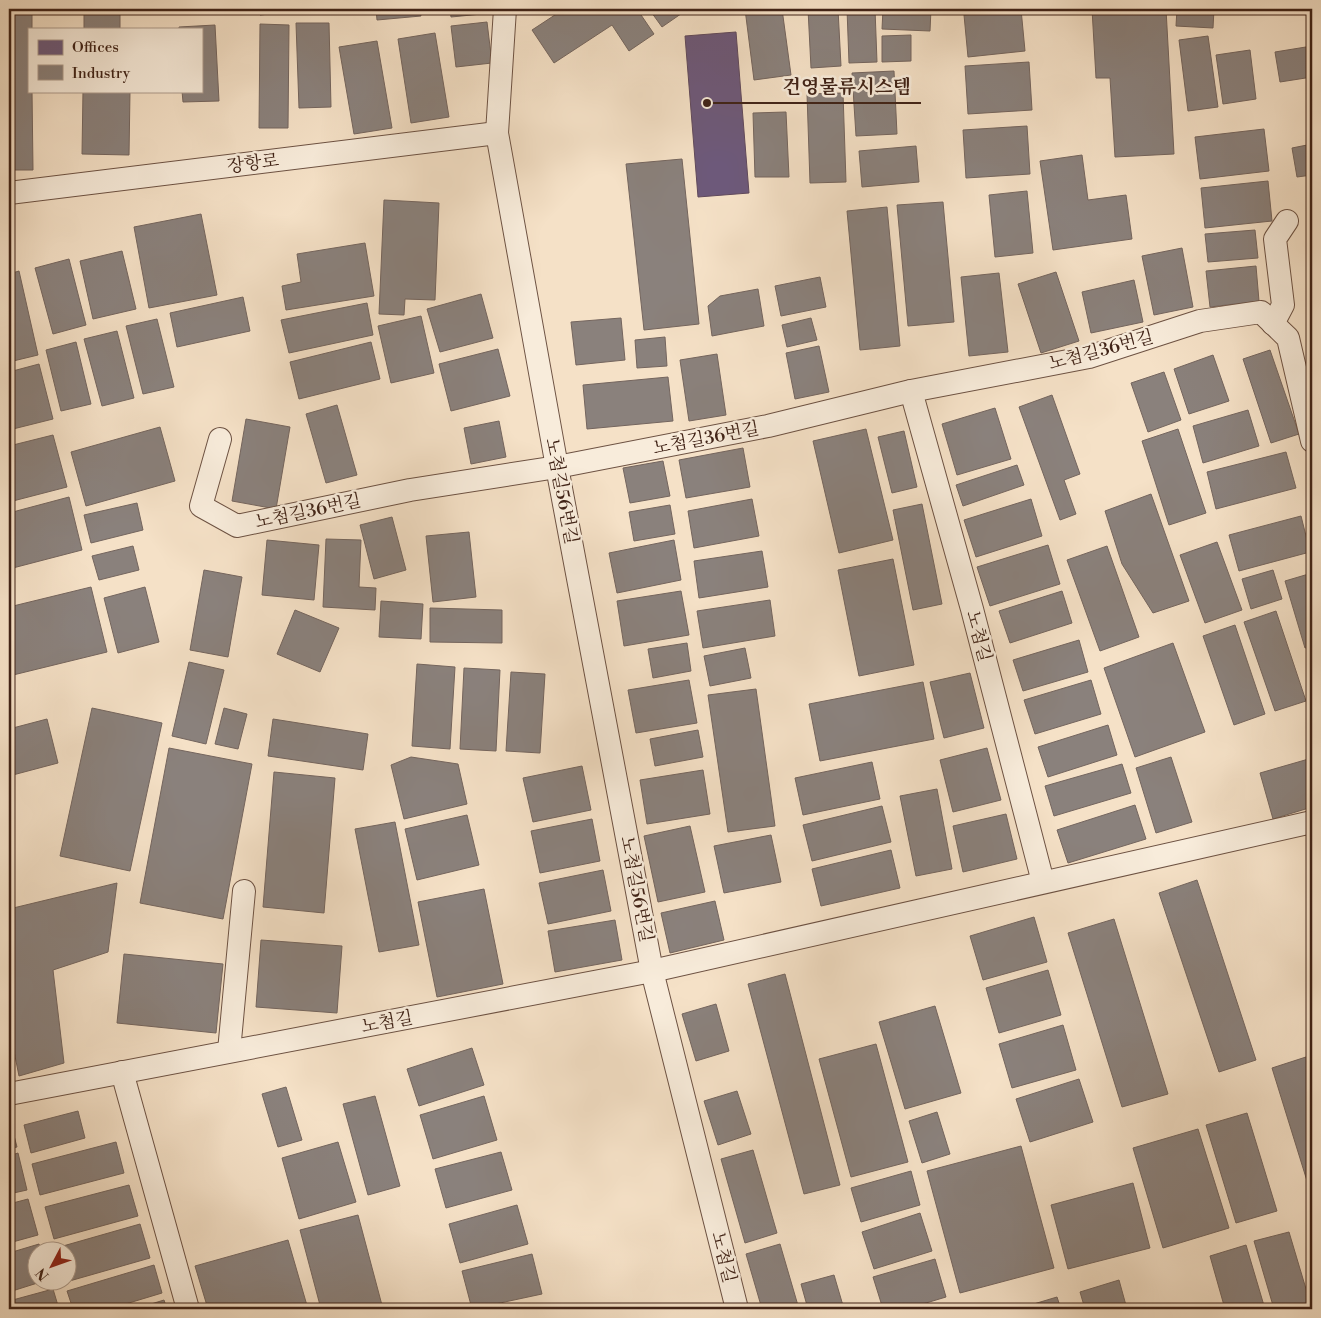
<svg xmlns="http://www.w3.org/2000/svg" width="1321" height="1318" font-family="'Libre Bodoni','Noto Serif KR',serif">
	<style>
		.offices { fill: #6d597a; stroke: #60495c }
		.industry { fill: #8a817c; stroke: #74655e }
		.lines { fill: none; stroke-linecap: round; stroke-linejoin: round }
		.minor-casing { stroke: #6d5243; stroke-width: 24 }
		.minor { stroke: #f8ecdb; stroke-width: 22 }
		.labels { text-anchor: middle; stroke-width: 5; stroke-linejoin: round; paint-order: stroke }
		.street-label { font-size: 18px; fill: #402317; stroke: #f8ecdb }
		.leader { fill: none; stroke: #402317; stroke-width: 2 }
		.callout-dot { fill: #402317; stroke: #f8ecdb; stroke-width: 2 }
		.callout-label { font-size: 19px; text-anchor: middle; font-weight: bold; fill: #402317; stroke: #f8ecdb; stroke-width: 5; stroke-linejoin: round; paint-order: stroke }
	</style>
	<rect width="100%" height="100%" fill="#f5e1c7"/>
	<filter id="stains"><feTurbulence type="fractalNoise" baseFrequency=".004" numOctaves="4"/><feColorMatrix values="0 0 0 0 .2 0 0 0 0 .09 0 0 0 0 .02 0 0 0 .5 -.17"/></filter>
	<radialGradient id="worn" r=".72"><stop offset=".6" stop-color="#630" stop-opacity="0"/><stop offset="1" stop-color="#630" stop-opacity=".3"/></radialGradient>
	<path class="offices" d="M736 32 749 193 698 197 685 36Z"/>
	<g class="industry">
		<path d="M9 9H32V29H29V91H32L33 170H9Z"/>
		<rect x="84" y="9" width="36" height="20"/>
		<path d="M183 9H215L216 13 183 14Z"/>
		<path d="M259 9H307L308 10 260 15Z"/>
		<path d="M376 9H420L421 16 377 20Z"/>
		<path d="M450 9H492V13L451 17Z"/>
		<path d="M564 9H637L654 34 629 51 612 25 554 63 532 30Z"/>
		<path d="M649 9H688L662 27Z"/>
		<path d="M745 9H782L791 75 754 80Z"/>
		<path d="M808 9H838L841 66 811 68Z"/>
		<path d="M847 9H875L877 62 849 63Z"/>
		<path d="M883 9H931L930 31 882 29Z"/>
		<path d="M1021 9 1025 51 968 57 964 15Z"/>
		<path d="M1092 9H1166L1174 154 1115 157 1110 78H1096Z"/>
		<path d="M1177 9H1214L1213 28 1176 26Z"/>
		<path d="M487 22 492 63 456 67 451 26Z"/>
		<path d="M296 23H329L331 107 299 108Z"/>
		<path d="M260 24 289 25 288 128H259Z"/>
		<path d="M215 25 219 101 183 102 182 91H201V29H179V27Z"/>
		<path d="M435 33 449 117 411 123 398 39Z"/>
		<path d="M911 35V61L882 62V36Z"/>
		<path d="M1208 36 1218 107 1188 111 1179 40Z"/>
		<path d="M377 41 392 128 354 134 339 47Z"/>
		<path d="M1312 46V77L1280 82 1275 52Z"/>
		<path d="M1250 50 1256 99 1223 104 1216 55Z"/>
		<path d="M1029 62 1032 110 968 114 965 66Z"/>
		<path d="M894 71 897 134 856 136 852 73Z"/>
		<path d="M83 91H130L129 155 82 154Z"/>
		<path d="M843 93 846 182 810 183 807 94Z"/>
		<path d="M786 112 789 177H755L753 113Z"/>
		<path d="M1027 126 1030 174 966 178 963 130Z"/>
		<path d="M1264 129 1269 171 1200 179 1195 137Z"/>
		<path d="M1312 144V175L1297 177 1292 148Z"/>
		<path d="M916 146 919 182 862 187 859 151Z"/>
		<path d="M1082 155 1088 200 1126 195 1132 239 1053 250 1040 161Z"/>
		<path d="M682 159 699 324 644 330 626 164Z"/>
		<path d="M1268 181 1272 221 1205 228 1201 188Z"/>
		<path d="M1027 191 1033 253 995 257 989 195Z"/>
		<path d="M384 200 439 203 435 300 405 299 404 315 379 314Z"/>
		<path d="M943 202 954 322 908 326 897 205Z"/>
		<path d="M887 207 900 346 860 350 847 211Z"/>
		<path d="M201 214 217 295 149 308 134 227Z"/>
		<path d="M1255 230 1258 258 1208 262 1205 234Z"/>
		<path d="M365 243 374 296 286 310 282 286 301 282 297 254Z"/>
		<path d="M1182 248 1193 307 1154 315 1142 256Z"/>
		<path d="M122 251 136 309 93 319 80 261Z"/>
		<path d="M69 259 86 325 53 334 35 268Z"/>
		<path d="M1256 266 1259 301 1210 307 1206 271Z"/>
		<path d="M19 271 38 355 9 362V274Z"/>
		<path d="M1056 272 1079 341 1041 353 1018 284Z"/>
		<path d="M999 273 1008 352 969 356 961 277Z"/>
		<path d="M820 277 826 307 781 316 775 286Z"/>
		<path d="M1134 280 1143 322 1091 333 1082 292Z"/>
		<path d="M758 289 764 326 712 336 708 306 720 296Z"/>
		<path d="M481 294 493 338 440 352 427 309Z"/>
		<path d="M243 297 250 331 177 347 170 313Z"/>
		<path d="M367 303 373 335 289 353 281 320Z"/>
		<path d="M421 316 434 373 391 383 378 326Z"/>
		<path d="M621 318 625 360 576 365 571 322Z"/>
		<path d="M811 318 817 340 787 347 782 325Z"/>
		<path d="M157 319 174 387 143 394 126 326Z"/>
		<path d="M117 331 134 398 102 406 84 339Z"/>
		<path d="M665 337 667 366 637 368 635 340Z"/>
		<path d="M76 342 91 404 61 411 46 350Z"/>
		<path d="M371 342 380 379 299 399 290 362Z"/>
		<path d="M819 346 829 392 795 399 786 353Z"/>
		<path d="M498 349 510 396 451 411 439 364Z"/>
		<path d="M1270 350 1299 434 1271 443 1243 359Z"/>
		<path d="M717 354 726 415 689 421 680 360Z"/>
		<path d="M1213 355 1229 401 1189 414 1174 369Z"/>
		<path d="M39 364 53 419 9 430V372Z"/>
		<path d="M1164 372 1181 420 1148 432 1131 383Z"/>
		<path d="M668 377 673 421 587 429 583 385Z"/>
		<path d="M1052 395 1080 474 1064 480 1076 514 1060 520 1019 407Z"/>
		<path d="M337 405 357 475 326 483 306 414Z"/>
		<path d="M995 408 1011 459 957 475 942 424Z"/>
		<path d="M1248 410 1259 446 1203 463 1193 426Z"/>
		<path d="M246 419 290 427 276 509 232 501Z"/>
		<path d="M499 421 506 457 471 464 464 428Z"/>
		<path d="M160 427 175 481 86 506 71 452Z"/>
		<path d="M866 429 893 540 839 553 813 441Z"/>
		<path d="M1178 429 1206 513 1169 525 1142 441Z"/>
		<path d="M904 431 917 487 892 493 878 437Z"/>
		<path d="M53 435 67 487 9 502V446Z"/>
		<path d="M743 448 750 487 686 498 679 460Z"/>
		<path d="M1286 452 1296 488 1216 509 1207 472Z"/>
		<path d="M663 461 670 496 630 503 623 468Z"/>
		<path d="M1017 465 1024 485 963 506 956 485Z"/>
		<path d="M1151 494 1189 601 1153 613 1122 564 1105 511Z"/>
		<path d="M69 497 82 550 9 569V513Z"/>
		<path d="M752 499 759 536 694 548 688 511Z"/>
		<path d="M1031 499 1042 536 976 557 964 520Z"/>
		<path d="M137 503 143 530 91 543 84 515Z"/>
		<path d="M922 504 942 604 913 610 893 510Z"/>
		<path d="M670 505 675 534 634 541 629 512Z"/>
		<path d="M1301 516 1310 552 1239 571 1229 535Z"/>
		<path d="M392 517 406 570 374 579 360 525Z"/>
		<path d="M469 532 476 597 433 602 426 536Z"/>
		<path d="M326 539 361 540 359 587 376 588 375 610 323 607Z"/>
		<path d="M267 540 319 545 314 600 262 595Z"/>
		<path d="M674 540 681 580 617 593 609 553Z"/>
		<path d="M1217 542 1242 610 1205 623 1180 555Z"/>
		<path d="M1048 545 1060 584 990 606 977 567Z"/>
		<path d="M133 546 139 570 99 580 92 556Z"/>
		<path d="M1107 546 1139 637 1100 651 1067 560Z"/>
		<path d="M762 551 768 587 699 598 694 561Z"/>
		<path d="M893 559 914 665 859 676 838 570Z"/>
		<path d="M204 570 242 577 228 657 190 650Z"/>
		<path d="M1273 570 1282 599 1251 609 1242 579Z"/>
		<path d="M1312 573V646L1305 648 1285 581Z"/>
		<path d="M91 587 107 652 9 676V607Z"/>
		<path d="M145 587 159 642 118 653 104 598Z"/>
		<path d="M681 591 689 635 624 646 617 601Z"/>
		<path d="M1062 591 1072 623 1010 643 999 611Z"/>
		<path d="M770 600 775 636 703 648 697 611Z"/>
		<path d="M381 601 423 604 421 639 379 637Z"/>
		<path d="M430 608 502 610V643L430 642Z"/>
		<path d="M295 610 339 628 320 672 277 654Z"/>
		<path d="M1276 611 1306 701 1275 711 1244 622Z"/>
		<path d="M1235 625 1265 714 1234 725 1203 636Z"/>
		<path d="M1079 640 1088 672 1023 691 1013 660Z"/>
		<path d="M687 643 691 671 653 678 648 649Z"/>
		<path d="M1173 643 1205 732 1135 757 1104 668Z"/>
		<path d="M745 648 751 678 710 686 704 656Z"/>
		<path d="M189 662 224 670 206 744 172 736Z"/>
		<path d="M417 664 455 667 450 749 412 746Z"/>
		<path d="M464 668 500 670 496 751 460 749Z"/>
		<path d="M511 672 545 674 540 753 506 751Z"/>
		<path d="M970 673 984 728 944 738 930 682Z"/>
		<path d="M689 680 697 723 636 733 628 690Z"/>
		<path d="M1091 680 1101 714 1035 734 1024 700Z"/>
		<path d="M923 682 934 739 820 761 809 704Z"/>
		<path d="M756 689 775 826 728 832 708 695Z"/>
		<path d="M92 708 162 723 130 871 60 856Z"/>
		<path d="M224 708 247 714 238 749 215 744Z"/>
		<path d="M47 719 58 763 9 776V729Z"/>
		<path d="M273 719 368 734 363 770 268 756Z"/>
		<path d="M1108 725 1117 755 1048 777 1038 747Z"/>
		<path d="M698 730 703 757 655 766 650 739Z"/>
		<path d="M169 748 252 764 223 919 140 903Z"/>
		<path d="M987 748 1001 800 953 812 940 760Z"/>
		<path d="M411 757 458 764 467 804 404 819 391 765Z"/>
		<path d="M1171 757 1192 822 1156 833 1136 768Z"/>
		<path d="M1312 758V807L1273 819 1260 773Z"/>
		<path d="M872 762 880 799 803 815 795 778Z"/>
		<path d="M1122 764 1131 793 1054 816 1045 786Z"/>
		<path d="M582 766 591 810 533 822 523 778Z"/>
		<path d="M703 770 710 814 647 824 640 780Z"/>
		<path d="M274 772 335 778 324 913 263 907Z"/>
		<path d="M937 789 952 869 916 876 900 796Z"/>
		<path d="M1135 805 1146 839 1068 863 1057 830Z"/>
		<path d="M882 806 891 842 812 861 803 825Z"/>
		<path d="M1006 814 1017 859 963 872 953 826Z"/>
		<path d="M467 815 479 865 417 880 405 829Z"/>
		<path d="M592 819 600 861 540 873 531 831Z"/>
		<path d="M395 822 419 945 379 952 355 829Z"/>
		<path d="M690 826 705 892 658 902 644 836Z"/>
		<path d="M771 835 781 882 724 893 714 846Z"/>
		<path d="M891 850 900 888 821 906 812 869Z"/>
		<path d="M603 870 611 911 548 924 539 883Z"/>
		<path d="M1197 880 1256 1060 1219 1072 1159 893Z"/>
		<path d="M117 883 108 952 53 970 64 1063 19 1076 9 1026V909Z"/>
		<path d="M484 889 503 984 437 997 418 902Z"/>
		<path d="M715 901 724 940 670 953 661 913Z"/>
		<path d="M1034 917 1047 962 983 980 970 936Z"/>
		<path d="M1114 919 1168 1094 1122 1107 1068 933Z"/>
		<path d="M615 920 622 960 555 972 548 931Z"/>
		<path d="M261 940 342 946 337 1013 256 1007Z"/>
		<path d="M124 954 223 964 216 1033 117 1023Z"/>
		<path d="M1048 970 1061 1015 999 1033 986 988Z"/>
		<path d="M785 974 840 1185 804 1194 748 984Z"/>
		<path d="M716 1004 729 1051 696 1061 682 1014Z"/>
		<path d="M935 1006 961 1093 905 1109 879 1022Z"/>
		<path d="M1063 1025 1076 1070 1012 1088 999 1044Z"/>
		<path d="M876 1044 908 1162 851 1177 819 1059Z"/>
		<path d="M472 1048 484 1085 419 1106 407 1069Z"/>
		<path d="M1309 1056 1312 1067V1197L1272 1068Z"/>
		<path d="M1079 1079 1093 1122 1030 1142 1016 1099Z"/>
		<path d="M286 1087 302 1140 278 1147 262 1094Z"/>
		<path d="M737 1091 751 1134 718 1145 704 1101Z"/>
		<path d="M375 1096 400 1186 368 1195 343 1104Z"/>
		<path d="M484 1096 497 1140 433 1159 420 1115Z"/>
		<path d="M78 1111 85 1138 31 1153 24 1125Z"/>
		<path d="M937 1112 950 1154 922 1163 909 1121Z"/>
		<path d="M1247 1113 1277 1211 1236 1223 1206 1125Z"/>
		<path d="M9 1124H11L17 1147 9 1149Z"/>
		<path d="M1198 1129 1229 1228 1163 1248 1133 1148Z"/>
		<path d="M116 1142 124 1173 40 1195 32 1164Z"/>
		<path d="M338 1142 356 1202 299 1219 282 1158Z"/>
		<path d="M1021 1146 1054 1268 960 1293 927 1171Z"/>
		<path d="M753 1150 777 1233 745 1243 721 1159Z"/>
		<path d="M501 1152 512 1190 446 1208 435 1169Z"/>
		<path d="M18 1153 27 1190 9 1194V1156Z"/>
		<path d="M911 1171 920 1205 861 1222 851 1188Z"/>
		<path d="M1133 1183 1150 1248 1068 1269 1051 1205Z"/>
		<path d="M129 1185 138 1216 54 1239 45 1207Z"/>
		<path d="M28 1199 38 1235 9 1243V1204Z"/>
		<path d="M517 1205 528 1244 460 1263 449 1224Z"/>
		<path d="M920 1213 932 1251 874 1269 862 1232Z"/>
		<path d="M358 1215 383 1309H321L300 1230Z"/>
		<path d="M140 1224 150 1258 66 1282 68 1280V1250H57L56 1248Z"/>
		<path d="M1289 1232 1312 1309H1274L1254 1241Z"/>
		<path d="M288 1240 308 1309H208L195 1266Z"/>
		<path d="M39 1244 41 1250H38V1280H47L9 1292V1253Z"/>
		<path d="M780 1244 799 1309H762L746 1254Z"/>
		<path d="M1246 1245 1265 1309H1225L1210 1256Z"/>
		<path d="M532 1254 542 1294 472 1309 462 1271Z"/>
		<path d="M935 1259 946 1297 906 1309H883L873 1277Z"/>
		<path d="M154 1265 162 1293 109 1309H73L67 1291Z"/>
		<path d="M834 1275 844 1309H808L801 1284Z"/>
		<path d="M1119 1280 1127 1309H1085L1080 1292Z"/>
		<path d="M53 1289 59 1309H9V1301Z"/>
		<path d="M1057 1297 1061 1309H1017Z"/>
		<path d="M164 1300 167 1309H135Z"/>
	</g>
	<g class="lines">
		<defs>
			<g id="minor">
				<path d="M505 9 497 133 557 467 652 971 737 1309"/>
				<path d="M9 193 497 133"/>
				<path d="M1273 324 1283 305 1275 239 1287 221"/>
				<path d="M911 391 972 609 1043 882"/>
				<path d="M220 439 201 506 237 526 410 490 557 467 768 426 911 391 1089 357 1200 321 1261 312 1288 338 1312 441"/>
				<path d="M229 1051 244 891"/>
				<path d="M122 1072 188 1309"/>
				<path d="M9 1094 652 971 1312 822"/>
			</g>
		</defs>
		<use href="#minor" class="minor-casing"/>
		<use href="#minor" class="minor"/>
	</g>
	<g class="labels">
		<g class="street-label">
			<text transform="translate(253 163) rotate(-7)" y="6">장항로</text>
			<text transform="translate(1101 350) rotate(-15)" y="6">노첨길36번길</text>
			<text transform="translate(706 438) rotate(-11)" y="6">노첨길36번길</text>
			<text transform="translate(562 491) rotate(79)" y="6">노첨길56번길</text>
			<text transform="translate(308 511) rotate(-12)" y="6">노첨길36번길</text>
			<text transform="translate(979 636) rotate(75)" y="6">노첨길</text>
			<text transform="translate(637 889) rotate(79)" y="6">노첨길56번길</text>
			<text transform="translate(387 1022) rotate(-11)" y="6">노첨길</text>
			<text transform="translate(724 1257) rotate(76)" y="6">노첨길</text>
		</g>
	</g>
	<path class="leader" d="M707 103L773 103H921"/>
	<circle class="callout-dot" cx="707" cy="103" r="5"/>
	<g class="callout-label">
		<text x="847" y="93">건영물류시스템</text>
	</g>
	<rect width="1321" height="1318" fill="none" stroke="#f5e1c7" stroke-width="30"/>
	<rect x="10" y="10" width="1301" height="1298" fill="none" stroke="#402317" stroke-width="2.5"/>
	<rect x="15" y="15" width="1291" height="1288" fill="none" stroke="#402317"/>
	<rect x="28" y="28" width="175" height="65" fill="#f8ecdb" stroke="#ae9c8d"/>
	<rect x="38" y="40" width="25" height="15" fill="#6d597a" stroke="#ae9c8d"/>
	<text x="72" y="52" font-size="15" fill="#402317">Offices</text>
	<rect x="38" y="65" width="25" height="15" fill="#8a817c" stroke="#ae9c8d"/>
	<text x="72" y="78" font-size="15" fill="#402317">Industry</text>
	<g transform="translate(52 1266) rotate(229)"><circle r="24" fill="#f8ecdb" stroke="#ae9c8d"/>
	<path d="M0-4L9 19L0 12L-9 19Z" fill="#8f2418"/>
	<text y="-8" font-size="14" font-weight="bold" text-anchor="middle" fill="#402317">N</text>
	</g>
	<rect width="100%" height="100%" filter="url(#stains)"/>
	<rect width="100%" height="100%" fill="url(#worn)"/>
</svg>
